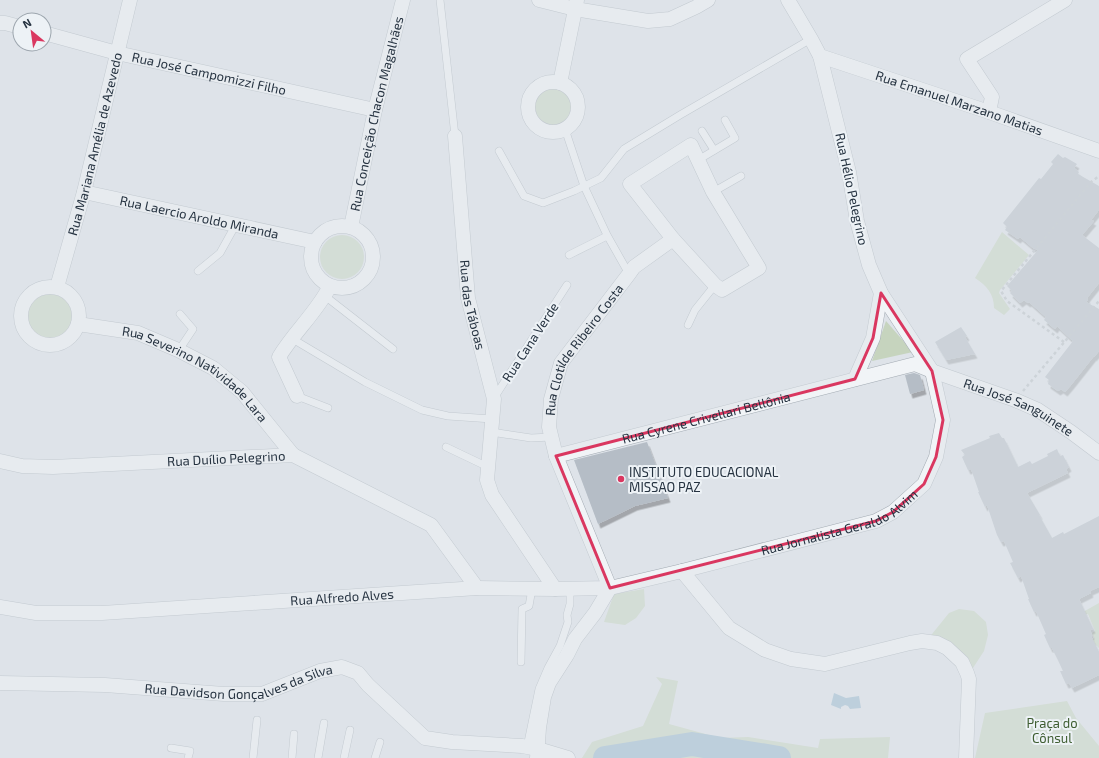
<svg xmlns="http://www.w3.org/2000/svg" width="1099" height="758" font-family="'Exo 2',sans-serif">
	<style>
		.green { fill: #c6d4be }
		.water { fill: #95b6cc }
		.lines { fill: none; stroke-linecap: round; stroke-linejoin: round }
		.river { stroke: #95b6cc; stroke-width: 24 }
		.building { fill: #b5bdc6; filter: url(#shadow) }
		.lane-casing { stroke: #a3abb3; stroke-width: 8 }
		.street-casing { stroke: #a3abb3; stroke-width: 15 }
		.path { stroke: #b8bec4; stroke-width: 2.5; stroke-dasharray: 3 3; stroke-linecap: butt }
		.lane { stroke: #f1f4f7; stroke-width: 7 }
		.street { stroke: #f1f4f7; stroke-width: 14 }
		.marked { fill: none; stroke: #da3760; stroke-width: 3; stroke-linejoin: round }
		.poi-dot { fill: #da3760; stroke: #edf2f6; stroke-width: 1.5 }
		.labels { text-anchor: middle; stroke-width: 4; stroke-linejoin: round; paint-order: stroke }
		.street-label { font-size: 13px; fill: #263341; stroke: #edf2f6 }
		.poi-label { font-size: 13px; fill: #263341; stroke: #edf2f6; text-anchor: start }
		.park-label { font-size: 13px; fill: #3f5e32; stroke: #edf2f6 }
	</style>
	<defs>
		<filter id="shadow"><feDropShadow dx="2.5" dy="4.5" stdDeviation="0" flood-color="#0004"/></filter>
	</defs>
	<rect width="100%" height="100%" fill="#dee3e9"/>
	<g class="green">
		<circle cx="553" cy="107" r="20"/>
		<path d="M1002 232 1029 255 1000 290 999 293 1010 309 1004 315 994 308C994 294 987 286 975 278Z"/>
		<circle cx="342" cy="257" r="22"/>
		<circle cx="50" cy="316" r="22"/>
		<path d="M886 321 913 352 872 361Z"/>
		<path d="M644 589 645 606 636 618 625 625 604 622 614 594Z"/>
		<path d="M1099 603V648L1096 645 1085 651 1084 644 1094 638 1092 633 1095 631 1088 614 1084 615 1083 612Z"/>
		<path d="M959 609 974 611 986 622 988 635 984 651 971 671 928 639 949 613Z"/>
		<path d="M656 677 678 681 669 724 720 738 748 737 818 748 820 739 890 737 888 758H751L744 757 743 758H582L592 742 643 726 662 684Z"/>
		<path d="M1067 701 1076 718 1099 746V758H975L985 713Z"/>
	</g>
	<path class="water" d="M834 693 846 698 859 696 861 708 850 709 848 706 845 705 841 707V709L831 705Z"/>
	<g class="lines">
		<path class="river" d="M605 758 692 744 779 758"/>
	</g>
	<g class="building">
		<path d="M1058 154 1063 158 1065 157 1077 164 1074 168 1079 172 1078 174 1099 186V210L1091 220 1094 221 1082 235 1099 248V283L1087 298 1088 300 1086 302 1099 309V351L1094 357V356L1071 385 1065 392 1061 389 1058 391 1048 384 1049 380 1045 377 1073 341 1057 326 1055 329 1044 320 1046 317 1029 302 1028 303 1024 300 1020 303 1010 293 1012 291 1007 286 1038 250 1033 248 1020 237 1018 239 1005 230 1007 227 1003 223 1039 178 1041 179 1053 164 1051 162Z"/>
		<path d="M961 327 967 336 965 337 975 354 946 360 935 342Z"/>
		<path d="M914 373 920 375 924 390 910 394 905 375Z"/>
		<path d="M999 433 1002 438H1004L1018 467 1030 461 1032 464 1048 456 1047 454 1057 449 1060 456 1063 455 1069 467 1066 469 1068 473 1027 493 1040 515H1039L1052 538 1063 532 1064 534 1099 516V587L1090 591 1091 593 1079 599 1093 629 1090 630 1092 635 1091 636 1099 652V675L1072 688 1069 683 1066 684 1060 671H1063L1058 660 1052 648H1050L1044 635 1046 634 1036 611 1034 612 1028 599H1029L1021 576 1018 578 1010 563 1013 562 1004 541 1001 542 997 535 987 505 985 507 978 492H979L971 469 968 470 962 457 965 455 961 450 990 438 989 436Z"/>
		<path d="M647 442 668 498 635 506 598 524 574 460Z"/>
	</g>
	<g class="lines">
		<defs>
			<g id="lane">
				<path d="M440 0 455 136"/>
				<path d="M565 129 584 186 607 235 629 274"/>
				<path d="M702 131 714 150"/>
				<path d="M499 151 524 196 543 203 574 191 601 178 624 149 680 115 811 39"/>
				<path d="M698 160 735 138 725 120"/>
				<path d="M713 192 741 176"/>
				<path d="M569 255 607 236"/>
				<path d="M198 271 220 253 235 226"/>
				<path d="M325 296 393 349"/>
				<path d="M688 325 695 310 715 285"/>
				<path d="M291 338 365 382 422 410 448 416 492 419"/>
				<path d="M179 350 193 329 180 314"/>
				<path d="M297 396 328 408"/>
				<path d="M494 398 567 285"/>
				<path d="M491 432 531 438 551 437"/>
				<path d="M446 447 488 467"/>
				<path d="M521 662 522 609 529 606 532 589"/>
				<path d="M527 747 539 689 548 668 560 646 568 622 567 615 570 604V589"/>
				<path d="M171 748 190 751 188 758"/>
				<path d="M253 758 257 720"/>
				<path d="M292 758 294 734"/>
				<path d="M318 758 324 723"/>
				<path d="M344 758 350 730"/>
				<path d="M375 758 380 742"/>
			</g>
			<g id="street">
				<path d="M539 0 575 9 648 21 670 19 696 7 708 0"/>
				<path d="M0 23H5L20 27"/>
				<path id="s1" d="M44 33 117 53 375 110"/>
				<path id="s2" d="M820 56 989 112 1099 151"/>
				<circle cx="553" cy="107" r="25"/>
				<path d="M560 83 577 0"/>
				<path d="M989 112 992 97 967 59 1065 0"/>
				<path id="s3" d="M455 136 468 298 494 399 487 480 492 495 555 589"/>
				<path d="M691 145 713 192 759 268 722 290 715 285 673 239 630 184Z"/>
				<path id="s4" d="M84 192 315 242"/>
				<circle cx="342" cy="257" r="31"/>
				<path id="s5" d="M351 227 375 110 403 0"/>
				<path id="s6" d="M57 287 84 192 130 0"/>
				<circle cx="50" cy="316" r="29"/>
				<path id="s7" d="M78 324 138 333 178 350 213 368 242 392 293 455"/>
				<path d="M855 379 873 338 881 293"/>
				<path d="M297 396 279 357C294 332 317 312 330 286"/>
				<path id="s8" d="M556 456 915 364 932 371 1015 400 1038 410 1071 432 1099 453"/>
				<path id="s9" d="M0 461 22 466 53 467 293 455 431 525 477 588"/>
				<path d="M682 571 729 628 765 650 791 659 825 664 910 643 922 641 937 643 947 648 962 662 967 673 969 679 966 758"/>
				<path id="s10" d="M0 607 36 613H102L477 588 555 589 610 588 682 571 876 521 893 512 924 484 936 457 943 420 932 371 881 293 869 265 857 221 849 172 820 56 811 39 788 0"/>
				<path id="s11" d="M0 683 105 685 224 694H262L320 671 342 667 358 673 368 685 425 738 452 742 522 746 538 749 568 758"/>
				<path id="s12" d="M537 758 539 728 544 697 549 683 567 655 575 639 595 613 610 588 556 456 549 427 551 399 561 363 629 274 634 267 673 239"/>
			</g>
		</defs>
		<use href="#lane" class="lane-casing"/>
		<use href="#street" class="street-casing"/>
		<g class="path">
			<path d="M1064 342 1007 301 1001 291 1091 182 1099 176"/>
			<path d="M1023 391 1099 301"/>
		</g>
		<use href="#lane" class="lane"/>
		<use href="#street" class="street"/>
	</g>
	<path d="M0 0H1099V758H0ZM881 293 932 371 943 420 936 457 924 484 893 512 876 521 610 588 556 456 855 379 873 338Z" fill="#dee3e9" fill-opacity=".55" fill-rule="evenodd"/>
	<path class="marked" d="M881 293 932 371 943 420 936 457 924 484 893 512 876 521 610 588 556 456 855 379 873 338Z"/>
	<circle class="poi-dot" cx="621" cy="479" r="4"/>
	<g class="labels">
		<g class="street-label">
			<text dy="5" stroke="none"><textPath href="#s1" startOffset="170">Rua José Campomizzi Filho</textPath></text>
			<text dy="5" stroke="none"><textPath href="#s2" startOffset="147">Rua Emanuel Marzano Matias</textPath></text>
			<text dy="5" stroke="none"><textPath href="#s5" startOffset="116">Rua Conceição Chacon Magalhães</textPath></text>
			<text dy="5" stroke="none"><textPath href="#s6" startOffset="148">Rua Mariana Amélia de Azevedo</textPath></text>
			<text transform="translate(852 189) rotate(78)" y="5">Rua Hélio Pelegrino</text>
			<text dy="5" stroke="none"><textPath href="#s4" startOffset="118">Rua Laercio Aroldo Miranda</textPath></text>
			<text dy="5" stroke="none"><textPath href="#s3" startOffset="170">Rua das Táboas</textPath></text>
			<text transform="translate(530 342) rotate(-57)" y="5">Rua Cana Verde</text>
			<text dy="5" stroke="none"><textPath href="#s12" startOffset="449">Rua Clotilde Ribeiro Costa</textPath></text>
			<text dy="5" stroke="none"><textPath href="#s7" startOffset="131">Rua Severino Natividade Lara</textPath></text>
			<text dy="5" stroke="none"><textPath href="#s8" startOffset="483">Rua José Sanguinete</textPath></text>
			<text dy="5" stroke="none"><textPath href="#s8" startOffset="155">Rua Cyrene Crivellari Bellônia</textPath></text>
			<text dy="5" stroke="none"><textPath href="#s9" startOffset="227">Rua Duílio Pelegrino</textPath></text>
			<text dy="5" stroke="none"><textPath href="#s10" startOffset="851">Rua Jornalista Geraldo Alvim</textPath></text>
			<text dy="5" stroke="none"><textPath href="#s10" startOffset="343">Rua Alfredo Alves</textPath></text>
			<text dy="5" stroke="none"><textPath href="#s11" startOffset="241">Rua Davidson Gonçalves da Silva</textPath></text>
		</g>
		<g class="poi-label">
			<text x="629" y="477">INSTITUTO EDUCACIONAL<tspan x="629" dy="15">MISSAO PAZ</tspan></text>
		</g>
		<g class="park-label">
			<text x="1052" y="728">Praça do<tspan x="1052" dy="15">Cônsul</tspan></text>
		</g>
	</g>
	<g transform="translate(32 32) rotate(331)"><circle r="19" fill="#edf2f6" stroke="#9da6ae"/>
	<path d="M0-3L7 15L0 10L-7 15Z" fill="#da3760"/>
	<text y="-6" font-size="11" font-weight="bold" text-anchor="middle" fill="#263341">N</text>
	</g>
</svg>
